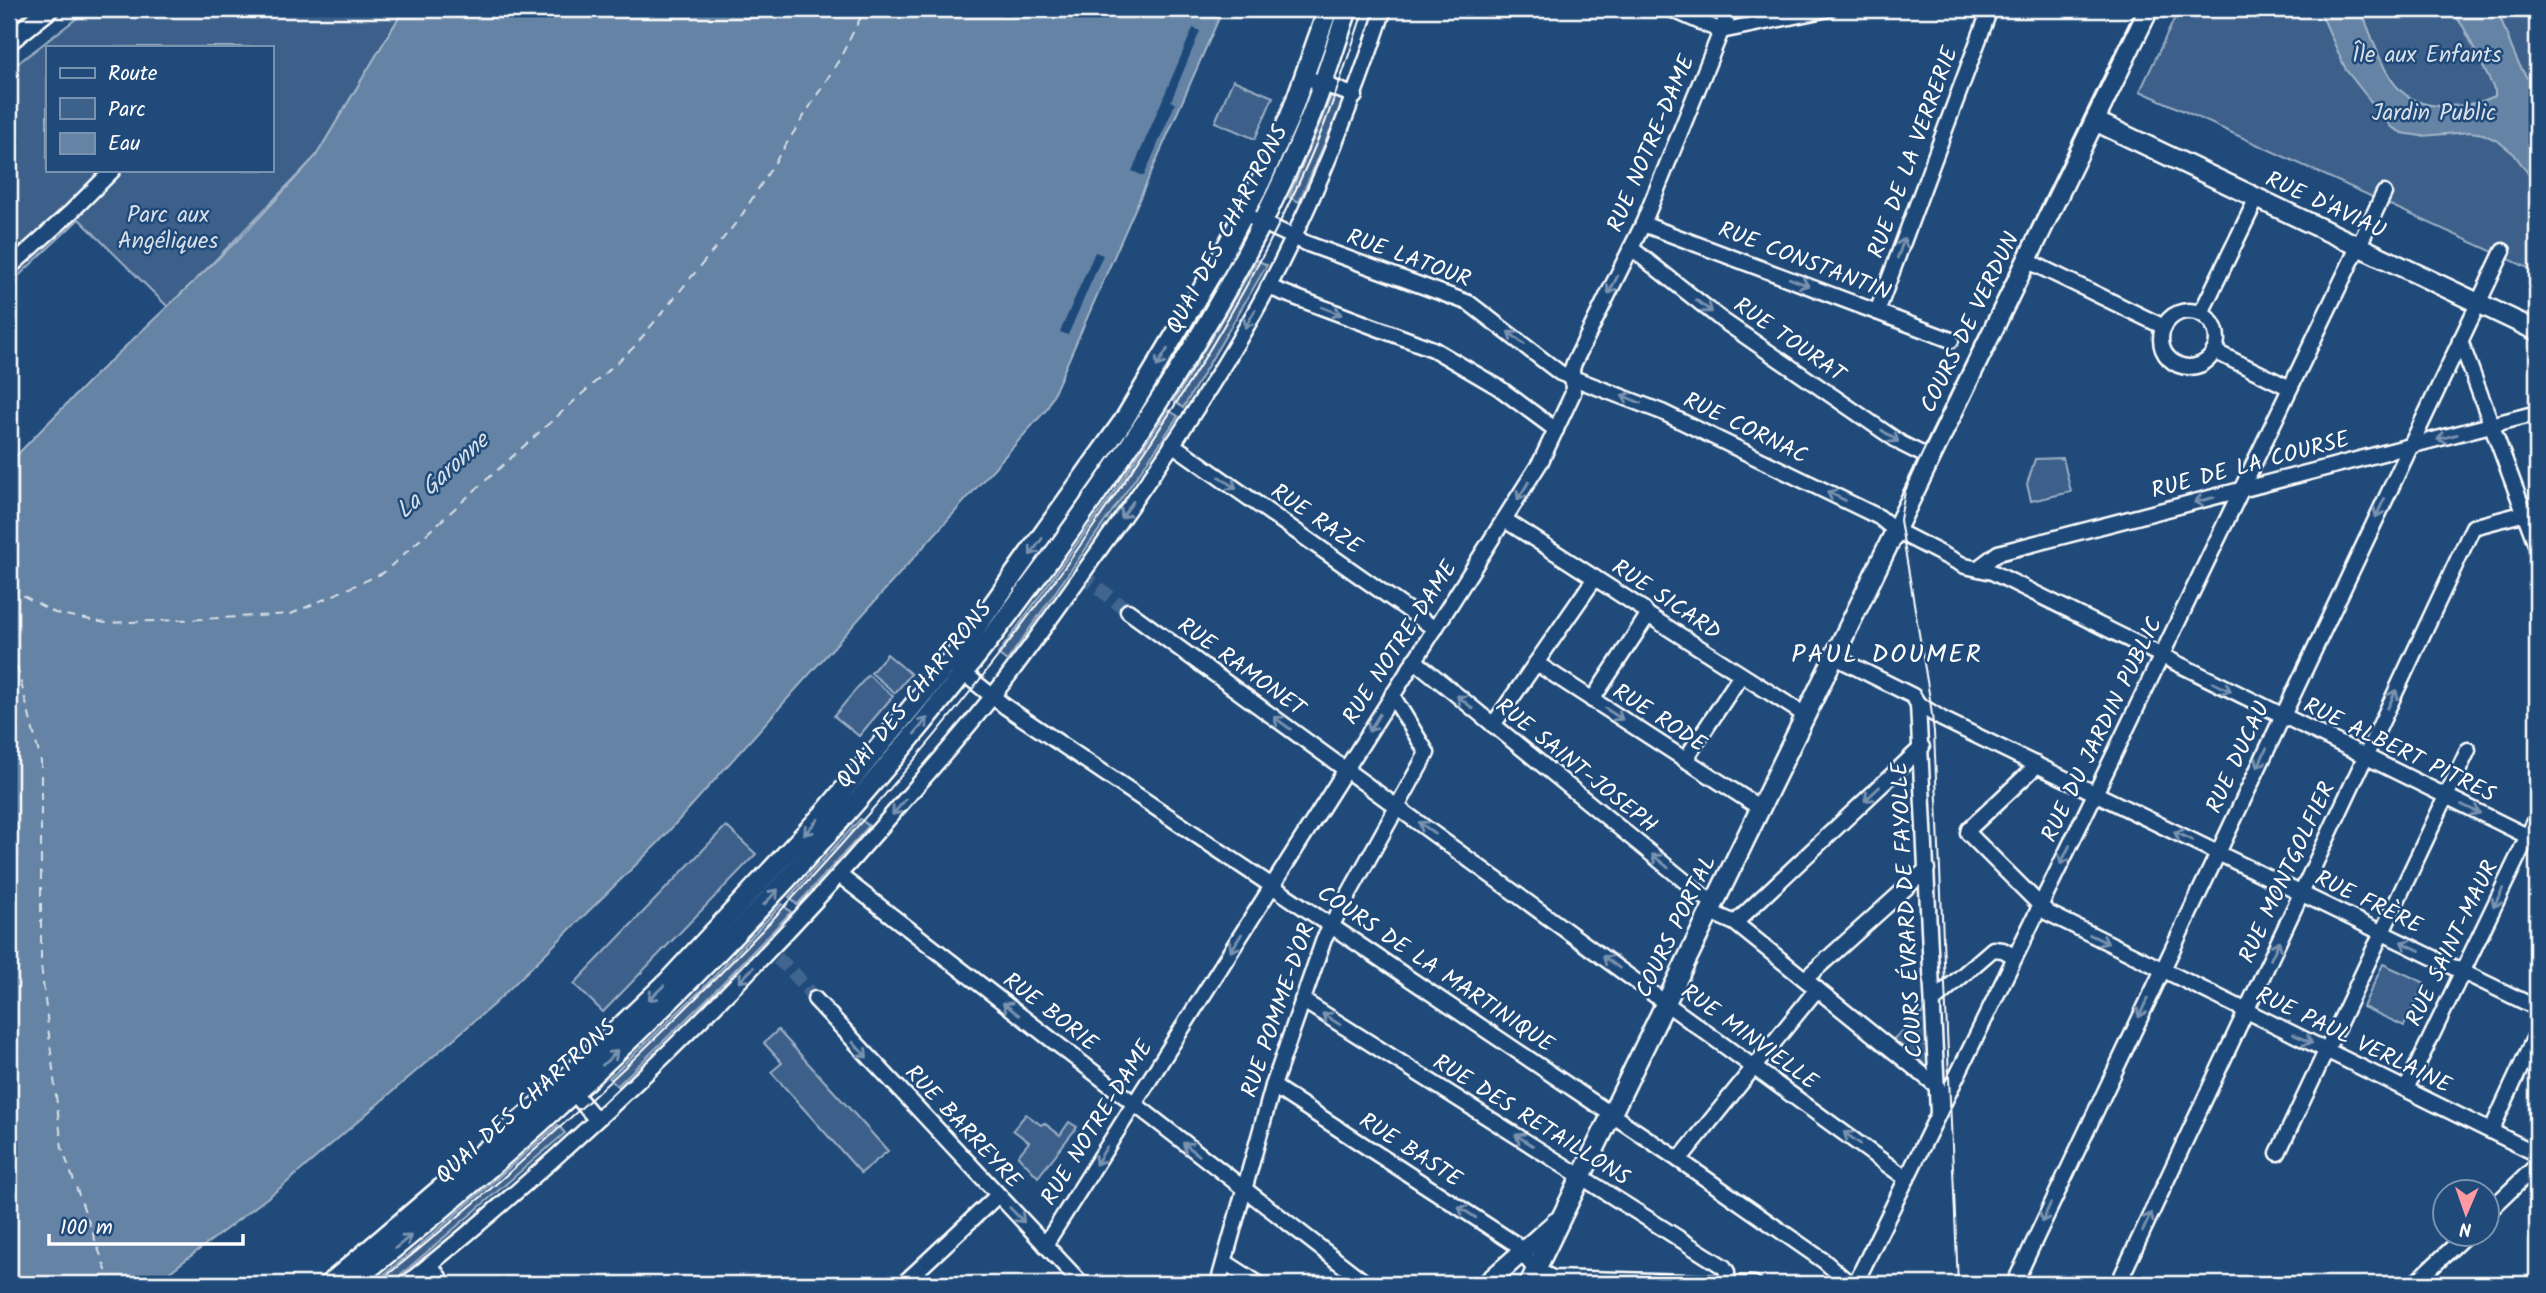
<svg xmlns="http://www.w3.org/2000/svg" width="2546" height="1293" font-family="Kalam,sans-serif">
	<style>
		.green { fill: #3c618b; stroke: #9eb0c5; stroke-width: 2; fill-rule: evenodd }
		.water { fill: #6583a4; stroke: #a3b5c8; stroke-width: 2 }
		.pier { fill: #1f4a7a }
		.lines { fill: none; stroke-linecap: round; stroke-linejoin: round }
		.ferry { stroke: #d8e0e8; stroke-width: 2; stroke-dasharray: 9 7; stroke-linecap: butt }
		.minor-tunnel { stroke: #41658e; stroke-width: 14; stroke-dasharray: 14 7; stroke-linecap: butt }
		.minor-casing { stroke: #fff; stroke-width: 19 }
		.major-casing { stroke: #fff; stroke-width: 23 }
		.minor { stroke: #1f4a7a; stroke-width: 14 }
		.major { stroke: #1f4a7a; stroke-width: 18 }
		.tram { stroke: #fff; stroke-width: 2 }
		.oneway { stroke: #7992af }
		.labels { text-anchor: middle; stroke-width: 5; stroke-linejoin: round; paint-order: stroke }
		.park-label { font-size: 23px; fill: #d8dfe8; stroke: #1f4a7a }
		.street-label { font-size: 23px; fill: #fff; stroke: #1f4a7a }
		.water-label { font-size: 24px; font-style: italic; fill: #d8e0e8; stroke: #1f4a7a }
		.quarter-label { font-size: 26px; letter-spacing: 2px; fill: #fff; stroke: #1f4a7a }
	</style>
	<rect width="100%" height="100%" fill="#1f4a7a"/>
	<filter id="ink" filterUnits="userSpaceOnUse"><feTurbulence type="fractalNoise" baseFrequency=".0143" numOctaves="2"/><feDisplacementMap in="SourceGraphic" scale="14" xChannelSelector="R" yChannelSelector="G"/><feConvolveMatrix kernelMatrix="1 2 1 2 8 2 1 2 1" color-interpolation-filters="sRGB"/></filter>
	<g filter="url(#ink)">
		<g class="green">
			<path d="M89 9H404L316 156 169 308 79 219 9 285V70ZM47 47H271V170H47Z"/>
			<path d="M2179 9H2537V272L2140 91Z"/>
			<path d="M1233 80 1273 97 1255 139 1215 122Z"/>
			<path d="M1332 94 1344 99 1299 202 1289 197Z"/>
			<path d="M1234 248 1239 251 1158 390 1153 387Z"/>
			<path d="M1257 260 1267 265 1183 408 1174 401Z"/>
			<path d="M1168 410 1178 416 1163 439 1007 661 998 654 1112 495Z"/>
			<path d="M2063 458 2071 492 2031 501 2027 484 2035 459Z"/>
			<path d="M887 654 911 674 895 693 871 673Z"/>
			<path d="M868 675 893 696 859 736 834 716Z"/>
			<path d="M860 819 869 826 797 905 789 897Z"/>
			<path d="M726 826 756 854 603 1012 574 984Z"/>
			<path d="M782 904 791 912 712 994 617 1086 609 1078 704 987Z"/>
			<path d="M2383 964 2425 983 2404 1026 2363 1007Z"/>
			<path d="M1928 1008 1930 1067 1924 1069 1890 1042Z"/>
			<path d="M778 1030 888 1151 861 1173 771 1072 782 1063 764 1043Z"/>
			<path d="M1026 1114 1041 1125 1044 1123 1060 1135 1069 1122 1077 1127 1038 1177 1018 1156 1029 1142 1013 1130Z"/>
			<path d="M558 1125 565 1133 390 1284H372L418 1247Z"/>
		</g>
		<g class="water">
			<path d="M404 9H1223L1047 409 659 842 494 1004 284 1185 154 1284H9V463L89 381 246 232 316 156Z"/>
			<path d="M2319 9H2360C2381 52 2385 108 2447 106 2463 106 2481 103 2495 96V91L2464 28 2451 9H2497C2508 36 2516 69 2537 90V186L2514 154 2498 141 2483 134 2470 132 2421 136 2402 133 2391 127 2346 70Z"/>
		</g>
		<g class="pier">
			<path d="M1193 28 1200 31 1171 101 1175 104 1144 176 1132 171Z"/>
			<path d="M1095 252 1103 255 1068 335 1060 332Z"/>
		</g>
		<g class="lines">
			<g class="ferry">
				<path d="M9 588 55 613 106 623 203 619 291 614 383 573 633 348 740 218 839 60 865 9"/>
				<path d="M9 635 41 762V965L62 1148 111 1284"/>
			</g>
			<g class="minor-tunnel">
				<path d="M1082 575 1128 611"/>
				<path d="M777 958 792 971 815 999"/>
			</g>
			<defs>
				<g id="minor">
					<path d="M1671 9 1721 31 1829 9"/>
					<path d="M1313 80 1355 96"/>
					<path d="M1244 214 1308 244 1469 303 1560 373 1662 412 1879 517 1895 530 1965 566 1992 572 2537 841"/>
					<path d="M1643 224 1951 340"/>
					<path d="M1631 248 1722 320 1902 444 1930 458"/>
					<path d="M2026 260 2164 327"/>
					<path d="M9 268 71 212 113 170"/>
					<path d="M1268 287 1433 349 1498 387 1556 430"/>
					<circle cx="2189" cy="339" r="28"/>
					<path d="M1877 312 1990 9"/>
					<path d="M2201 313 2257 198"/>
					<path d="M2460 340 2537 547"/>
					<path d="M2214 351 2290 388"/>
					<path d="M1172 444 1435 629"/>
					<path d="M1505 520 1643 609 1648 615 1805 715"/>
					<path d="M1978 568 1998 553 2537 413"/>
					<path d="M1128 611 1907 1179"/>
					<path d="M1833 656 1913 696 1918 704 1942 719 2537 1008"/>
					<path d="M1414 660 1703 896 1714 902"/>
					<path d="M1536 663 1760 808"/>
					<path d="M956 667 1006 707 1679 1160 1824 1261 1850 1284"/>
					<path d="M1592 700 1648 615"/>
					<path d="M1918 704 1938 1113"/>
					<path d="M1493 725 1595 578"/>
					<path d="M1685 760 1741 675"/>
					<path d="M2036 764 2032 770 1969 829 1968 833 2048 913 2537 1154"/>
					<path d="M839 875 1367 1284"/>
					<path d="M1710 912 1735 923 1937 1086"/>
					<path d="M1735 923 1922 747"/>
					<path d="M1805 979 1927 869"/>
					<path d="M815 999 1082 1284"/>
					<path d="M1302 1000 1724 1267 1727 1272V1283"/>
					<path d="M1933 1001 1993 949 2003 950 2015 957"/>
					<path d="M567 1085 596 1119"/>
					<path d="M1273 1086 1514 1243 1536 1270 1553 1278 1754 1284"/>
					<path d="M2406 1089 2537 817"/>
					<path d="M2491 1131 2537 1032"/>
					<path d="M2278 1153 2468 750"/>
					<path d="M1679 1160 1817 989"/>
					<path d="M2486 1214 2537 1165"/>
					<path d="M1045 1245 1541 461 1573 393 1572 369 1574 363 1643 224 1730 9"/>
					<path d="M1225 1262 1259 1284"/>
					<path d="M430 1264 443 1283"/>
					<path d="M406 1284C578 1146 738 992 883 825 925 776 970 727 1009 675 1040 634 1070 591 1100 549 1160 465 1219 379 1268 288 1316 198 1352 105 1384 9"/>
					<path d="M903 1284 998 1195"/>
					<path d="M1218 1284 1273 1086 1324 939 1427 753 1392 695"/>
					<path d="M1855 1284 2095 794 2384 193"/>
					<path d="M2014 1284 2503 251"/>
					<path d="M2118 1284 2473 527 2537 510"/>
					<path d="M2414 1284 2467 1234"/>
				</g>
				<g id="major">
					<path d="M9 41 49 9"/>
					<path d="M2095 121 2537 331"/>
					<path d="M329 1284 537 1106 668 981 825 812 966 642 1124 420 1218 263 1261 181 1290 116 1328 9"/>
					<path d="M350 1284C632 1060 883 799 1090 503 1173 385 1252 259 1307 125 1323 88 1334 48 1348 9"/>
					<path d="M1486 1284 1556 1222"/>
					<path d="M1529 1284 2149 9"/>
				</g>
			</defs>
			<use href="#minor" class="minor-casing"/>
			<use href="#major" class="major-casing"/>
			<use href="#minor" class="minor"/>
			<use href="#major" class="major"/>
			<g class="tram">
				<path d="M376 1284C638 1074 876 830 1072 557 1168 421 1261 280 1324 125 1339 87 1351 48 1364 9"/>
				<path d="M1958 1284 1934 732 1930 699 1900 520 1905 491 1922 454 2136 9"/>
			</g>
		</g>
		<defs><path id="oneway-shaft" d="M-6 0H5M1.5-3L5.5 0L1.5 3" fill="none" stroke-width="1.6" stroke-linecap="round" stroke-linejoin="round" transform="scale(1.75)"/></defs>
		<g class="oneway">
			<use href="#oneway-shaft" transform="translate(1901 248) rotate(-70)"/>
			<use href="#oneway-shaft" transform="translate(1799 282) rotate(21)"/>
			<use href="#oneway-shaft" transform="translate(1613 285) rotate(117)"/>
			<use href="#oneway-shaft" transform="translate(1704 306) rotate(38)"/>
			<use href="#oneway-shaft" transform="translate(1332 311) rotate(21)"/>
			<use href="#oneway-shaft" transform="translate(1250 319) rotate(120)"/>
			<use href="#oneway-shaft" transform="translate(1516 338) rotate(-142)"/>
			<use href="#oneway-shaft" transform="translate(1162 358) rotate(122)"/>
			<use href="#oneway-shaft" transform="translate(1631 399) rotate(-158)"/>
			<use href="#oneway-shaft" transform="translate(1890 436) rotate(35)"/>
			<use href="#oneway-shaft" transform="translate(2447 437) rotate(165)"/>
			<use href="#oneway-shaft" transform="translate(1228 483) rotate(35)"/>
			<use href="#oneway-shaft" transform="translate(1523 491) rotate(122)"/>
			<use href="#oneway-shaft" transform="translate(1836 496) rotate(-154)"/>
			<use href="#oneway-shaft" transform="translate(2204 500) rotate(166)"/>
			<use href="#oneway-shaft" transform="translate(2380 508) rotate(115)"/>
			<use href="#oneway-shaft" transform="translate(1127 510) rotate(125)"/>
			<use href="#oneway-shaft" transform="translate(1036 547) rotate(126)"/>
			<use href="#oneway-shaft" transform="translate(2222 687) rotate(26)"/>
			<use href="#oneway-shaft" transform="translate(2392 699) rotate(-65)"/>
			<use href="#oneway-shaft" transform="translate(1465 702) rotate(-140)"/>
			<use href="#oneway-shaft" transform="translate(1614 714) rotate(33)"/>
			<use href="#oneway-shaft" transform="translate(1282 723) rotate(-144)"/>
			<use href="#oneway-shaft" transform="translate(1374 723) rotate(122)"/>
			<use href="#oneway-shaft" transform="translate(921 726) rotate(-50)"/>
			<use href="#oneway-shaft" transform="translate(2262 758) rotate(115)"/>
			<use href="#oneway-shaft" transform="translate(1872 794) rotate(137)"/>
			<use href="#oneway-shaft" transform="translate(899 807) rotate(131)"/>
			<use href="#oneway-shaft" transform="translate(2471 809) rotate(26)"/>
			<use href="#oneway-shaft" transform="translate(811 827) rotate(132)"/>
			<use href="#oneway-shaft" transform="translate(1427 828) rotate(-144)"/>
			<use href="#oneway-shaft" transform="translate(2183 836) rotate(-154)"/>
			<use href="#oneway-shaft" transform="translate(2065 855) rotate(116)"/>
			<use href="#oneway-shaft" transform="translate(1660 861) rotate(-141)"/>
			<use href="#oneway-shaft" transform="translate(771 897) rotate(-47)"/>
			<use href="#oneway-shaft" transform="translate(2498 898) rotate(116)"/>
			<use href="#oneway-shaft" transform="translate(2099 939) rotate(26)"/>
			<use href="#oneway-shaft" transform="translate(1236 943) rotate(122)"/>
			<use href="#oneway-shaft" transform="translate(2410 946) rotate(-154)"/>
			<use href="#oneway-shaft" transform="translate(2275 950) rotate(-65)"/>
			<use href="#oneway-shaft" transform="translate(1611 962) rotate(-144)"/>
			<use href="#oneway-shaft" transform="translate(746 975) rotate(135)"/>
			<use href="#oneway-shaft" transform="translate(656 993) rotate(136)"/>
			<use href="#oneway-shaft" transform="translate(2143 1008) rotate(115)"/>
			<use href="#oneway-shaft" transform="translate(1011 1009) rotate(-142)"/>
			<use href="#oneway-shaft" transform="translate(1331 1019) rotate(-148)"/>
			<use href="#oneway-shaft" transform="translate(2303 1039) rotate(26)"/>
			<use href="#oneway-shaft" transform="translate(860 1050) rotate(47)"/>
			<use href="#oneway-shaft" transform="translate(610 1058) rotate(-44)"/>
			<use href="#oneway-shaft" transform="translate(1852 1138) rotate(-144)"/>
			<use href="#oneway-shaft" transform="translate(1524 1140) rotate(-148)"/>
			<use href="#oneway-shaft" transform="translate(1191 1149) rotate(-142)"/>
			<use href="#oneway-shaft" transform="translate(1101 1156) rotate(122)"/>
			<use href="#oneway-shaft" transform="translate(1467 1212) rotate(-147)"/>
			<use href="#oneway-shaft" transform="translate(2046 1213) rotate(115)"/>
			<use href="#oneway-shaft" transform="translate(1017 1215) rotate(46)"/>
			<use href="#oneway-shaft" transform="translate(2147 1222) rotate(-65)"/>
			<use href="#oneway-shaft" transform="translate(403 1242) rotate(-39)"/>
		</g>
	</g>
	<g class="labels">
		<g class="park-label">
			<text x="2427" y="62">Île aux Enfants</text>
			<text x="2434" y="120">Jardin Public</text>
			<text x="168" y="222">Parc aux<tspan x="168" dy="26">Angéliques</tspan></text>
		</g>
		<g class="street-label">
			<text transform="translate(1650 143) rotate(-67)" y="8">RUE NOTRE-DAME</text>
			<text transform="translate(1912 152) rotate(-70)" y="8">RUE DE LA VERRERIE</text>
			<text transform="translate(2326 204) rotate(25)" y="8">RUE D'AVIAU</text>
			<text transform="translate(1226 229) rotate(-62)" y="8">QUAI DES CHARTRONS</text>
			<text transform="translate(1409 257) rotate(20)" y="8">RUE LATOUR</text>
			<text transform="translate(1805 260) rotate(21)" y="8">RUE CONSTANTIN</text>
			<text transform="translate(1969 322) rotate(-64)" y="8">COURS DE VERDUN</text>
			<text transform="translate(1790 339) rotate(35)" y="8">RUE TOURAT</text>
			<text transform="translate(1746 427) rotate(26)" y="8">RUE CORNAC</text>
			<text transform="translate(2250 464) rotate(-15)" y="8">RUE DE LA COURSE</text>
			<text transform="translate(1317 518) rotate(35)" y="8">RUE RAZE</text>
			<text transform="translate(1667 599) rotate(34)" y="8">RUE SICARD</text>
			<text transform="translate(1399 642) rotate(-57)" y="8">RUE NOTRE-DAME</text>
			<text transform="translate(1242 666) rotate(36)" y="8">RUE RAMONET</text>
			<text transform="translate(913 694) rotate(-51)" y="8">QUAI DES CHARTRONS</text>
			<text transform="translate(1660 717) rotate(33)" y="8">RUE RODE</text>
			<text transform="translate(2101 729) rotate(-64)" y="8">RUE DU JARDIN PUBLIC</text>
			<text transform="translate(2400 749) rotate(26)" y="8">RUE ALBERT PITRES</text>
			<text transform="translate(2237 757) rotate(-65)" y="8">RUE DUCAU</text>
			<text transform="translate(1577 765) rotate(39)" y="8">RUE SAINT-JOSEPH</text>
			<text transform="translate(2286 872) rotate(-65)" y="8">RUE MONTGOLFIER</text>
			<text transform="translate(2369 901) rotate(26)" y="8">RUE FRÈRE</text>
			<text transform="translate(1906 910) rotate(-93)" y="8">COURS ÉVRARD DE FAYOLLE</text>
			<text transform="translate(1675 926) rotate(-64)" y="8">COURS PORTAL</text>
			<text transform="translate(2451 943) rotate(-64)" y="8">RUE SAINT-MAUR</text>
			<text transform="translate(1436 968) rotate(34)" y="8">COURS DE LA MARTINIQUE</text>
			<text transform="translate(1277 1010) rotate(-71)" y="8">RUE POMME-D'OR</text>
			<text transform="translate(1051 1011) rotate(38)" y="8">RUE BORIE</text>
			<text transform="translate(1750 1036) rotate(36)" y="8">RUE MINVIELLE</text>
			<text transform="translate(2354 1039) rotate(26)" y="8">RUE PAUL VERLAINE</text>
			<text transform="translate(525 1101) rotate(-42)" y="8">QUAI DES CHARTRONS</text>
			<text transform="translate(1532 1119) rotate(32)" y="8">RUE DES RETAILLONS</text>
			<text transform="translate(1096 1122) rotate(-58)" y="8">RUE NOTRE-DAME</text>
			<text transform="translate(964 1126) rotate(47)" y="8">RUE BARREYRE</text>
			<text transform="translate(1411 1149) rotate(33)" y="8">RUE BASTE</text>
		</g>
		<g class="water-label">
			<text transform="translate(442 475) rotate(-42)" y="8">La Garonne</text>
		</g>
		<g class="quarter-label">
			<text x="1887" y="662">PAUL DOUMER</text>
		</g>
	</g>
	<rect width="2546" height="1293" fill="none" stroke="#1f4a7a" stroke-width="35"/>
	<rect x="18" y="18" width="2511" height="1258" fill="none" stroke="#fff" stroke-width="2.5" filter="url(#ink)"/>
	<rect x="46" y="46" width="228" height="126" fill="#1f4a7a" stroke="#7992af" stroke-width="2"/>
	<rect x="60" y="68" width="35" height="10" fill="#1f4a7a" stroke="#7992af" stroke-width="2"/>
	<text x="108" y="80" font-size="21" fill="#ffffff">Route</text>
	<rect x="60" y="98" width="35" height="21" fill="#3c618b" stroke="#7992af" stroke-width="2"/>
	<text x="108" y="116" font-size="21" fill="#ffffff">Parc</text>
	<rect x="60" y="133" width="35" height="21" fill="#6583a4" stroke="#7992af" stroke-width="2"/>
	<text x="108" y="150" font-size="21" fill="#ffffff">Eau</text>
	<g transform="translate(2466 1213) rotate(182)"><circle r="33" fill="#1f4a7a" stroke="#7992af" stroke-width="2"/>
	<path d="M0-5L12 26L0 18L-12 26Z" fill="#ff9aa2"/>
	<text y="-10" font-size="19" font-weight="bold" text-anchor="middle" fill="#ffffff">N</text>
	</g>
	<path d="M49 1234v10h194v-10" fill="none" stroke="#ffffff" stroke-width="3.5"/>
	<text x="60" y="1234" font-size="21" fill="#ffffff" stroke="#1f4a7a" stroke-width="5" paint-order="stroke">100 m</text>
</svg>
